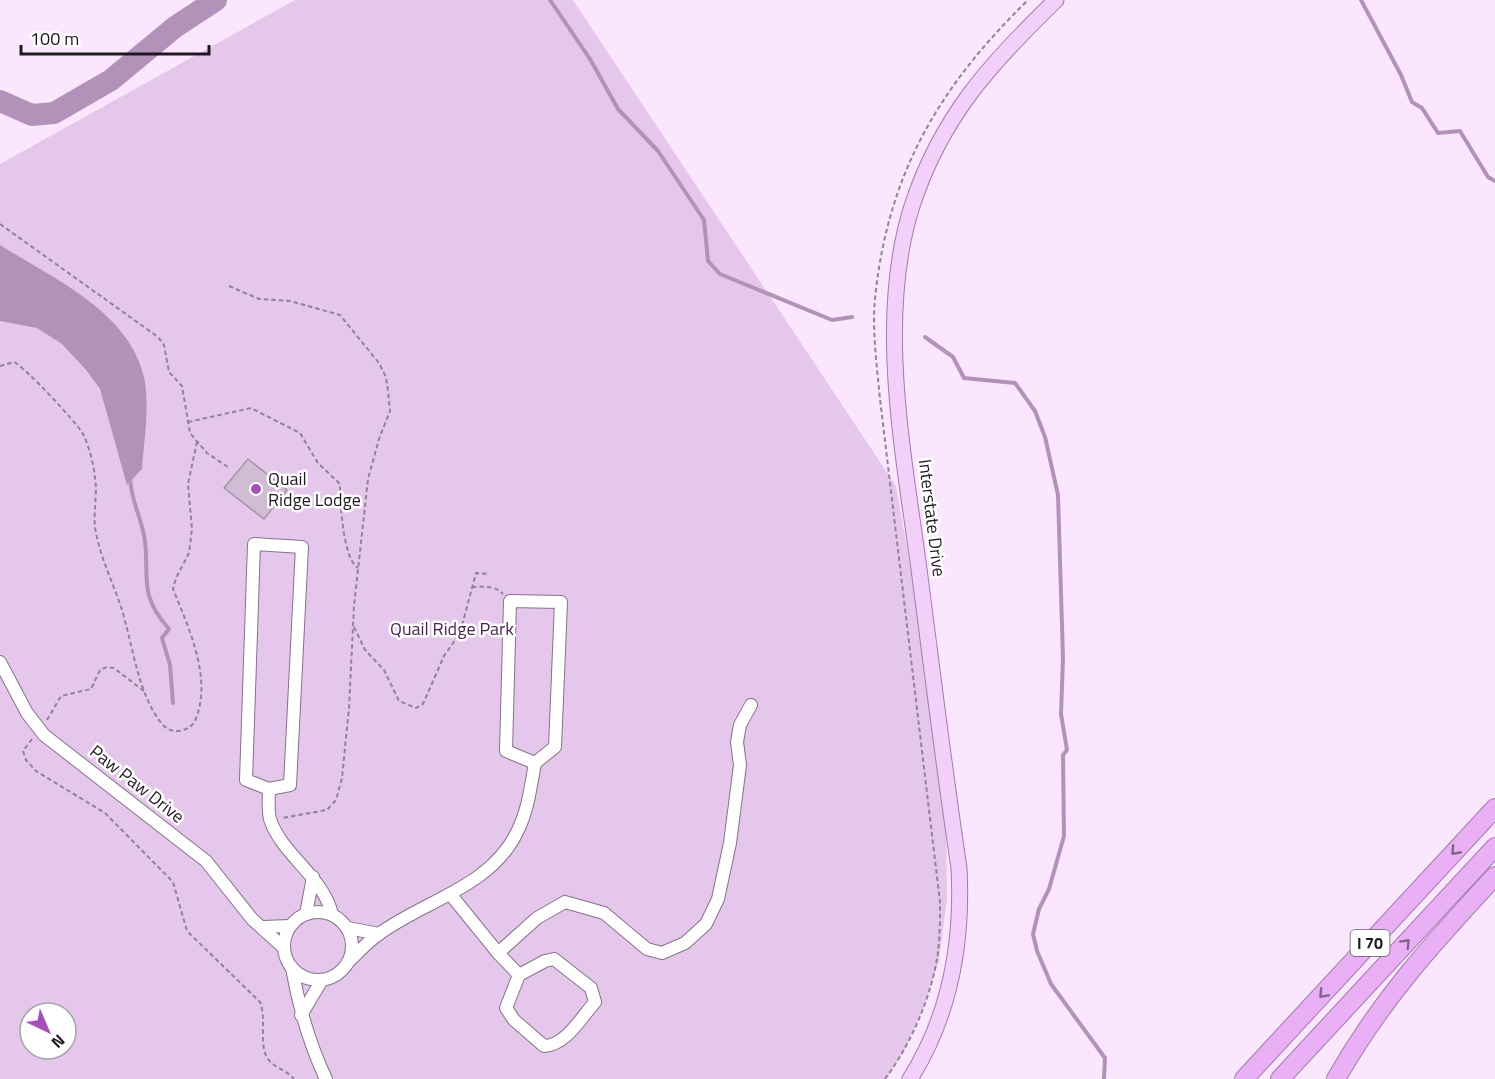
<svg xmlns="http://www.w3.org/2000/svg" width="1495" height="1079" font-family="'Titillium Web',sans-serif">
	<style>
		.green { fill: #e6c7ec; fill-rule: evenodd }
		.water { fill: #b392b9 }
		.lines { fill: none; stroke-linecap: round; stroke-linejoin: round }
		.stream { stroke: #b392b9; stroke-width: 4 }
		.river { stroke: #b392b9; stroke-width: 22 }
		.building { fill: #d0bdd4; stroke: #a694a9; stroke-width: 1.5 }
		.minor-casing { stroke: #847388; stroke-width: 14 }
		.major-casing { stroke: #a27baa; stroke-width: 17 }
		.highway-casing { stroke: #a27baa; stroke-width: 20 }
		.path { stroke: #908393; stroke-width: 2; stroke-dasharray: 4.5 3; stroke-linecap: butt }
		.minor { stroke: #fff; stroke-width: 12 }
		.major { stroke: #f2d0f9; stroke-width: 15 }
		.highway { stroke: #e9b0f5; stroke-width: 18 }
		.oneway { stroke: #84648a }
		.poi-dot { fill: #a94fbb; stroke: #fff; stroke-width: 2 }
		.labels { text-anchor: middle; stroke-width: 5; stroke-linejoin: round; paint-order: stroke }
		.shield { fill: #fff; stroke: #625d63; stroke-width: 1.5 }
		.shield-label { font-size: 16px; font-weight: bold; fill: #1f1820 }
		.poi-label { font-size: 18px; fill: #1f1820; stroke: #fff; text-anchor: start }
		.street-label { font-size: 18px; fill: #1f1820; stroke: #fff }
		.park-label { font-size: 18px; fill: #481e50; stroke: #fff }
	</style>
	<rect width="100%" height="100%" fill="#fae7fe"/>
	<path class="green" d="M295 0H573L896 486 918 609 946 819 947 899 939 961 924 1006 904 1051 886 1079H0V164ZM30 1013H66V1049H30Z"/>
	<path class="water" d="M0 245C52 278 129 311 144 377 150 406 144 440 142 469L127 485 100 389 87 371 62 344 37 328 0 321Z"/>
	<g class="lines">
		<g class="stream">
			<path d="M550 0 590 59 618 109 658 151 704 220 708 261 720 274 832 320 852 317"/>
			<path d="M1361 0 1401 75 1412 102 1422 108 1438 133 1460 131 1488 177 1495 181"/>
			<path d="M925 337 953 357 964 378 1015 383 1035 411 1045 437 1058 495 1063 658 1061 714 1067 750 1063 755 1064 836 1049 889 1039 909 1033 934 1037 951 1051 984 1105 1058 1104 1079"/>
			<path d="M130 477C130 499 142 518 145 541 149 580 139 595 169 629L162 638 170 665 173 703"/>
		</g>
		<path class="river" d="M0 101 32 115 54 113 111 80 175 27 216 0"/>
	</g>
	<path class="building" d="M248 459 287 490 264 519 224 488Z"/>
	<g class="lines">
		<defs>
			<g id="minor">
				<path d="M254 544 302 547 290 785 269 789 246 780Z"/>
				<path d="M510 601 561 602 555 747 535 763 506 751Z"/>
				<path d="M0 662 27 713 44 735 206 861 252 919 284 948"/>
				<path d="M269 789C269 799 267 813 271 822 284 856 323 877 332 914"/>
				<path d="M451 895 498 953 519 975 506 1008 514 1020 544 1046C566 1045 581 1018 595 1002L591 988 554 959 545 961 519 975"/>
				<circle cx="318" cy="946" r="34"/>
				<path d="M306 914 313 877"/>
				<path d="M263 927 290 926"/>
				<path d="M348 928 379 934"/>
				<path d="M498 953 537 918 565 902 604 913 647 949 662 953 685 943 706 924 718 899 730 843 740 765 737 742 740 725 751 705"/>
				<path d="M348 962C358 953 368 941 379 934 425 900 492 887 518 830 528 810 531 785 535 763"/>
				<path d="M292 968C299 1008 309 1043 326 1079"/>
				<path d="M301 1015 322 980"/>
			</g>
			<path id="major" d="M910 1079C951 1014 963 943 959 868 944 768 932 669 919 569 904 455 876 319 912 206 941 117 990 64 1056 0"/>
			<g id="highway">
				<path d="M1244 1079 1495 808"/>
				<path d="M1280 1079 1495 847"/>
				<path d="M1336 1079C1382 998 1433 943 1495 876"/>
			</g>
		</defs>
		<use href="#minor" class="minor-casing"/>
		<use href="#major" class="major-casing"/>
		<use href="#highway" class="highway-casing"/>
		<g class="path">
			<path d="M0 224 158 337 164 345 169 372 182 386 190 433 207 453 228 467"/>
			<path d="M229 286 259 299 290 301 340 315 379 363 386 377 388 391 390 411 379 439 368 479 354 606 349 708 342 778 336 800 327 810 282 818"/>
			<path d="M0 366 14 362C24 366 77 423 83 434 89 446 94 465 95 478 98 496 92 516 96 533 101 559 113 583 121 607 133 644 137 693 162 724 170 734 185 733 194 723 214 681 189 629 173 589L176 578 189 553 192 529 188 484 197 442"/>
			<path d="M188 422 251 408 300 433 318 463 340 484C340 502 343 559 358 568"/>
			<path d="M472 587C482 587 495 585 503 594"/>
			<path d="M354 627 365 650 384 670 399 701 416 708 423 704 444 656 460 633 476 573 489 574"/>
			<path d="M47 720 61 696 91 689 100 670 107 667 114 668 145 692"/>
			<path d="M32 739 23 751 26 760 36 771 105 813 173 882 187 931 260 1002C267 1019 258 1044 268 1059 274 1068 287 1070 294 1079"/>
			<path d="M885 1079C911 1044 932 996 938 952 940 936 940 918 940 902L880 399C877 366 872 332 875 298 888 173 939 87 1028 0"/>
		</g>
		<use href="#minor" class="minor"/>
		<use href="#major" class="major"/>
		<use href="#highway" class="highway"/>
	</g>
	<defs><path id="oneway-chevron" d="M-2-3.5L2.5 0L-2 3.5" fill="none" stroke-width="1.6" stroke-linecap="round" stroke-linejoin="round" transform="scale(1.5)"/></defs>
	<g class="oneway">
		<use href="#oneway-chevron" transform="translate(1455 851) rotate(133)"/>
		<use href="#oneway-chevron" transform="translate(1406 943) rotate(-47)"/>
		<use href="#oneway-chevron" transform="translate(1323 994) rotate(133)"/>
	</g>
	<circle class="poi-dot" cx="256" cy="489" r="6"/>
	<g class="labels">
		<rect class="shield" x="1350.5" y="930" width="39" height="26" rx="4.5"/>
		<g class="shield-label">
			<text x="1370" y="949">I 70</text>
		</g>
		<g class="poi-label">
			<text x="268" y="485">Quail<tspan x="268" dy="21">Ridge Lodge</tspan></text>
		</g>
		<g class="street-label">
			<text transform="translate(932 518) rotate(83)" y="6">Interstate Drive</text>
			<text transform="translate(137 784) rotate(38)" y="6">Paw Paw Drive</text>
		</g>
		<g class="park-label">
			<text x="452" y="635">Quail Ridge Park</text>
		</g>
	</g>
	<g transform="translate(48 1031) rotate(136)"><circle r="28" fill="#ffffff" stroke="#a5a3a6" stroke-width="1.5"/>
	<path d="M0-4.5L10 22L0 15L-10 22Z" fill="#a94fbb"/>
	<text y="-9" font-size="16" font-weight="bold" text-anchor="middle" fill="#1f1820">N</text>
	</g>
	<path d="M21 45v9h188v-9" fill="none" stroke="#1f1820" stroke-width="3"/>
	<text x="30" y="45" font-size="18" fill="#1f1820" stroke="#ffffff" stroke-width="4.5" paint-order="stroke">100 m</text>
</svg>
